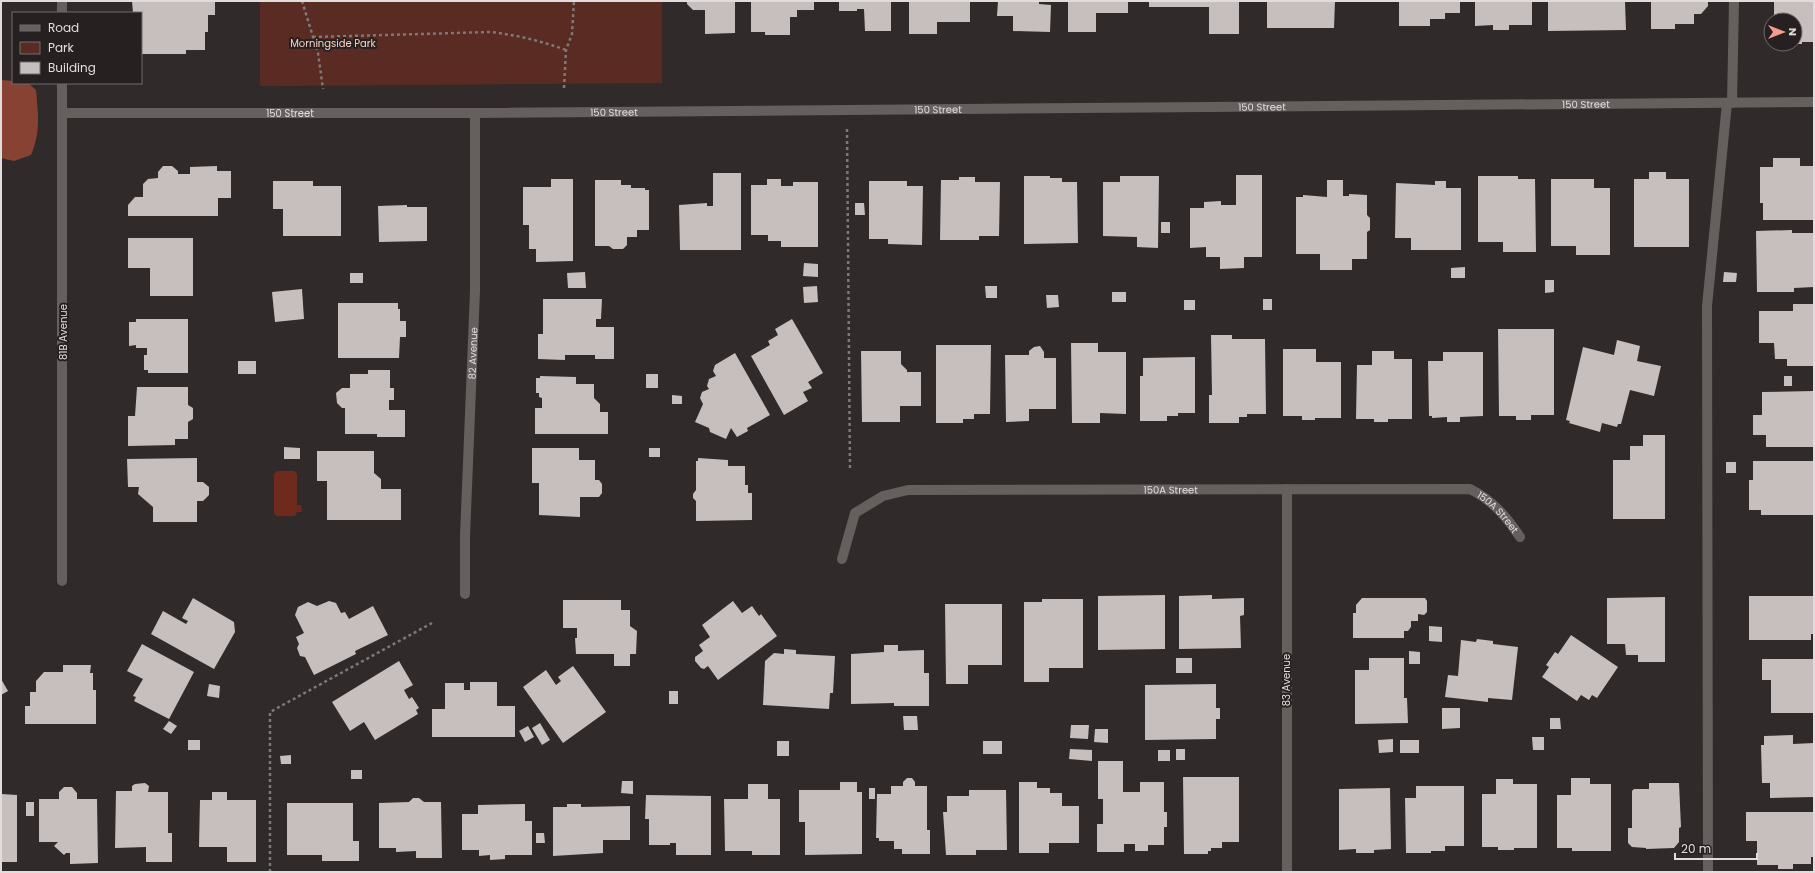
<svg xmlns="http://www.w3.org/2000/svg" width="1815" height="873" font-family="Poppins,sans-serif">
	<style>
		.green { fill: #592b22 }
		.forest { fill: #884234 }
		.water { fill: #6e2b1d }
		.building { fill: #c6bfbe }
		.lines { fill: none; stroke-linecap: round; stroke-linejoin: round }
		.path { stroke: #7d7978; stroke-width: 2.5; stroke-dasharray: 3 3; stroke-linecap: butt }
		.lane { stroke: #655f5e; stroke-width: 10 }
		.street { stroke: #655f5e; stroke-width: 10 }
		.labels { text-anchor: middle; stroke-width: 4; stroke-linejoin: round; paint-order: stroke }
		.park-label { font-size: 10px; fill: #fbcfc5; stroke: #262120 }
		.street-label { font-size: 10px; fill: #e0dddc; stroke: #262120 }
	</style>
	<rect width="100%" height="100%" fill="#302b2a"/>
	<path class="green" d="M260 1H662V83L260 86Z"/>
	<path class="forest" d="M1 80 13 81V83H28L36 90C38 114 41 132 31 155L14 161 1 158Z"/>
	<path class="water" d="M277 471H294L297 474V505H301L302 512H297L295 516H277L274 514V474Z"/>
	<g class="building">
		<path d="M132 1H215V15H208V32H205V50H186V54H141L142 17 141 13H133Z"/>
		<path d="M687 1H735V33L705 34V10H693L687 4Z"/>
		<path d="M751 1H814V10H797V17H790V35H765V32H751Z"/>
		<path d="M839 1H891V31H865L864 9H857V11H839Z"/>
		<path d="M909 1H970V22H937V34H909Z"/>
		<path d="M998 1H1039V4L1051 5 1050 32 1013 31V16H997Z"/>
		<path d="M1068 1H1128V13H1096V32H1068Z"/>
		<path d="M1149 1H1239V34H1209V7H1149Z"/>
		<path d="M1267 1H1335L1334 28H1267Z"/>
		<path d="M1399 1H1460V13H1445V19H1430V26H1399Z"/>
		<path d="M1475 1H1532V25H1509V30H1493V25L1475 26Z"/>
		<path d="M1548 1 1625 2 1626 30 1548 31Z"/>
		<path d="M1651 1H1708V6L1701 14H1694V24H1675V29H1651Z"/>
		<path d="M1774 1H1814V42H1802V44H1795V20H1774Z"/>
		<path d="M1773 158H1800V166H1814V220H1763V203H1760V167H1773Z"/>
		<path d="M163 166H172L178 171V174H190V167L217 166V171H231V198H218V216H128V205L135 197H143V184L148 179 158 178V172Z"/>
		<path d="M1649 172H1666V179H1689V247H1634V179H1649Z"/>
		<path d="M713 173H741V250H680L679 205 707 203V206H713Z"/>
		<path d="M1236 175H1262V257H1244V268L1220 269V257H1206V247L1190 248V208H1204V202L1221 201V205H1236Z"/>
		<path d="M1024 176H1050V178H1062V182H1077L1078 243 1024 244Z"/>
		<path d="M1120 176H1159L1158 248 1137 247V237L1103 236V182H1120Z"/>
		<path d="M1478 176H1518V179H1535L1536 252H1503V242H1478Z"/>
		<path d="M959 177H975V182H1000L999 236H979V240H940L941 180H959Z"/>
		<path d="M551 179H573V261L536 262V249H529V225H523V187H551Z"/>
		<path d="M767 179H781V186H793V182H818V247H781V241H768V235H751V185H767Z"/>
		<path d="M1551 179H1594V188H1610V255H1576V246H1551Z"/>
		<path d="M595 180H621V185H631V188H645V190H649V230H637V237H627V245L623 249H613L609 246H595Z"/>
		<path d="M1327 180H1343V196H1349V194L1367 195V215L1370 218V230L1367 232V259H1352V270H1320V254H1296V197H1303V195L1327 197Z"/>
		<path d="M273 181H313V186H341V236H283V209H273Z"/>
		<path d="M869 181H907V186H923L922 245 888 244V239H869Z"/>
		<path d="M1435 181H1446V188H1461V250H1411V238H1395L1396 183 1435 185Z"/>
		<path d="M855 203H864L865 215H855Z"/>
		<path d="M407 205V207H427V241L379 242 378 206Z"/>
		<rect x="1161" y="222" width="9" height="11"/>
		<path d="M1792 230V233H1814V287L1794 288V292H1757L1756 231Z"/>
		<path d="M128 238H193V296H150V268H128Z"/>
		<path d="M804 263 818 264V277L803 276Z"/>
		<path d="M1465 267V278H1451V268Z"/>
		<path d="M585 272 586 288H568L567 273Z"/>
		<path d="M1724 272 1737 273 1736 282H1723Z"/>
		<rect x="350" y="273" width="13" height="10"/>
		<path d="M1545 280H1554V292L1545 293Z"/>
		<path d="M817 286 818 302 804 303 803 287Z"/>
		<path d="M985 286H997V298H986Z"/>
		<path d="M302 289 304 319 275 322 272 292Z"/>
		<rect x="1112" y="292" width="14" height="10"/>
		<path d="M1046 295H1058L1059 307 1047 308Z"/>
		<path d="M543 299H602L601 319H596V327H614V359H595V355H565V360L538 359V334H543Z"/>
		<rect x="1263" y="299" width="9" height="11"/>
		<rect x="1184" y="300" width="11" height="10"/>
		<path d="M338 303H398V309H400V321H406V337H400L399 358H338Z"/>
		<path d="M1793 304H1814V366H1787V359H1775L1774 343H1759V311H1793Z"/>
		<path d="M136 319H188V373H148V370H144V355H147V348H136V345L129 346V322H136Z"/>
		<path d="M792 319 823 373 808 382 812 388 803 392 808 401 784 415 751 356 770 345 768 341 778 335 775 329Z"/>
		<path d="M1498 329H1554V415H1531V420H1516V416H1499Z"/>
		<path d="M1211 335H1232V339H1265L1266 414H1247V417H1239V423H1209V395H1212Z"/>
		<path d="M1617 340 1640 346 1637 361 1661 366 1654 396 1630 390 1621 424H1618L1617 427 1602 423 1600 432 1569 423 1570 421 1566 420 1583 347 1614 355Z"/>
		<path d="M1071 343H1098V352H1126V414L1100 413V423H1072Z"/>
		<path d="M936 345H991L990 414H974V419H963V423H936Z"/>
		<path d="M1040 346 1044 352V358H1056V409H1029V421L1006 422 1005 355H1029V351L1034 347Z"/>
		<path d="M1283 349H1316V362H1341V418H1315V420H1302V416H1283Z"/>
		<path d="M861 351H901V364L907 370V372H921V406H900V422H862Z"/>
		<path d="M1372 351H1394V359H1412V419H1388V422H1374V419H1356L1357 365H1372Z"/>
		<path d="M1443 352H1483V416L1460 417V422H1447V417L1432 418V416H1429L1428 361H1443Z"/>
		<path d="M735 353 770 415 747 428 748 431 737 437 731 428 726 439 710 432 709 428 695 422 703 404 700 398 702 392 709 389 707 386 709 379 716 376 713 371 715 365Z"/>
		<path d="M1195 357V413H1178V416H1167V421H1140V376H1143V358Z"/>
		<rect x="238" y="361" width="18" height="13"/>
		<path d="M368 370H390V388H394V400H389V410H405V437H377V434H345V408H342L337 403 336 393 342 388H350V374H368Z"/>
		<rect x="646" y="374" width="12" height="14"/>
		<path d="M540 376 576 377V384H594V398L600 404V412H608V434H535V408H542V398L539 397V393H536V378H540Z"/>
		<rect x="1784" y="376" width="8" height="10"/>
		<path d="M137 387H188V405L193 408V419L188 422V439H175V445L128 446V416H135Z"/>
		<path d="M1814 391V447H1766V435H1753V415H1762V392Z"/>
		<path d="M672 395 682 396V404H672Z"/>
		<path d="M1643 435H1665V519H1613V460H1630V446H1643Z"/>
		<path d="M284 447 300 448V459H284Z"/>
		<path d="M532 448H579V460H595V480H599L602 484V493L599 497H580V517L539 515V483H532Z"/>
		<rect x="649" y="448" width="11" height="9"/>
		<path d="M317 451H374V473L381 479V489H401V520H327V481H317Z"/>
		<path d="M197 458V482H203L209 487V495L203 501H197V522H153V507L138 494 139 487H128L127 459Z"/>
		<path d="M698 458 728 460V466H745V485H748V493H752V520L696 521V501L693 498V494L696 490V461H698Z"/>
		<path d="M1753 461H1814V515H1761V510H1749V480H1753Z"/>
		<rect x="1726" y="462" width="10" height="11"/>
		<path d="M1165 595V649L1098 650V596Z"/>
		<path d="M1212 595V599L1244 598V615L1240 616 1241 648 1179 649V596Z"/>
		<path d="M1749 596H1814V634H1811V640H1749Z"/>
		<path d="M1665 597V662H1638V655H1626L1625 644H1607V598Z"/>
		<path d="M193 598 234 622 235 632 214 669 151 634 163 611 186 624 188 621 182 618Z"/>
		<path d="M1362 598H1425L1427 601V612L1424 615 1418 614V621H1411V627L1408 631H1404V638H1353V613H1356V605Z"/>
		<path d="M1042 599H1083V668H1049V682H1024V602H1042Z"/>
		<path d="M563 600H621V610H630V626L637 631 636 654H630V666H614V654H576L575 638H577V628H563Z"/>
		<path d="M329 601 336 603 341 613 345 612 349 619 373 606 388 635 355 651 356 654 314 675 305 657 300 656 297 648 299 644 296 637 304 633 295 615 298 607 308 602 317 606Z"/>
		<path d="M733 601 742 613 752 606 759 616 761 614 777 636 718 680 708 666 704 669 701 668 695 661V657L703 651 699 645 710 637 702 625Z"/>
		<path d="M945 604H1002V665H968V684H946Z"/>
		<path d="M1429 626 1442 627V642L1429 641Z"/>
		<path d="M1571 635 1618 667 1597 698 1592 695 1589 700 1581 695 1577 701 1542 677 1549 667 1546 665 1555 652 1558 654Z"/>
		<path d="M1477 639 1493 641V644L1518 647 1512 700 1488 698V702L1445 697 1448 675 1458 676 1461 640 1476 642Z"/>
		<path d="M142 644 194 672 169 719 134 701 136 697 133 696 143 679 127 671Z"/>
		<path d="M884 645H898V651L924 650V673H929V706H894V703L851 704V654L884 652Z"/>
		<path d="M784 649 796 650V654L835 656 833 693H830L829 709 763 705 765 661 774 653 784 654Z"/>
		<path d="M1409 651 1420 652V664H1409Z"/>
		<rect x="1176" y="658" width="16" height="15"/>
		<path d="M1369 658H1404V698H1407L1408 723 1355 724V670H1369Z"/>
		<path d="M1762 659H1814V713H1771V680H1762Z"/>
		<path d="M399 661 413 685 404 690 409 699 412 697 419 708 416 710 418 714 375 740 364 722 350 731 332 702Z"/>
		<path d="M63 665H91L90 673H93V690H96V724H25V706H30V692H36V681L44 672H63Z"/>
		<path d="M573 666 606 712 563 743 523 687 546 670 556 685 561 681 558 677Z"/>
		<path d="M1 679 8 691 1 695Z"/>
		<path d="M470 682H497V706H515V737H432V709H445V683H464V690H470Z"/>
		<path d="M209 684 220 686 219 698 207 696Z"/>
		<path d="M1216 684V708H1220V719H1216V739L1145 740V685Z"/>
		<rect x="669" y="691" width="9" height="13"/>
		<path d="M1442 708H1460V728L1442 729Z"/>
		<path d="M903 716H917L918 730H904Z"/>
		<path d="M1550 718H1560L1561 729H1550Z"/>
		<path d="M169 721 177 726 171 734 163 729Z"/>
		<path d="M540 723 550 740 542 745 532 728Z"/>
		<path d="M1071 725H1089L1088 739 1070 738Z"/>
		<path d="M528 726 534 737 525 742 519 731Z"/>
		<path d="M1095 729H1108V743L1094 742Z"/>
		<path d="M1793 735V744L1814 743V797L1770 798V783H1762L1761 745H1764V736Z"/>
		<path d="M1532 737H1544V750H1533Z"/>
		<path d="M1393 739V752L1379 753 1378 740Z"/>
		<rect x="188" y="740" width="12" height="10"/>
		<rect x="1400" y="740" width="19" height="13"/>
		<rect x="777" y="741" width="12" height="15"/>
		<rect x="983" y="741" width="19" height="13"/>
		<path d="M1070 749 1092 750V761L1069 759Z"/>
		<rect x="1176" y="749" width="9" height="11"/>
		<rect x="1158" y="750" width="12" height="11"/>
		<path d="M291 755V764H281L280 756Z"/>
		<path d="M1098 761H1123V792H1140V782H1164V812H1167V827H1164V845H1148V851H1135V844H1124V852H1097V824H1103V799H1098Z"/>
		<rect x="351" y="770" width="11" height="9"/>
		<path d="M1183 777H1239V842H1222V848H1211V851H1208V854H1184Z"/>
		<path d="M907 778H912L915 782V786H927V830H930V854H902V849H894V841H879V838H876L877 794H891V786H903V782Z"/>
		<path d="M1571 778H1590V784H1611V851H1572V848H1557V795H1571Z"/>
		<path d="M1496 779H1513V784H1537V848H1514V850H1498V847H1482V794H1496Z"/>
		<path d="M622 781H633V794L621 793Z"/>
		<path d="M840 782H857V792H862V854L805 855V822H799V790H840Z"/>
		<path d="M1019 782H1037V788H1050V793H1062V806H1079V843H1049V853H1019Z"/>
		<path d="M145 783 149 786 148 792H168V833H172V862H146V847L115 848 116 791H132V786L135 784Z"/>
		<path d="M1649 783H1679L1681 827 1679 828V842L1674 848 1646 849V848L1632 847 1628 843V828H1632V791L1634 789H1649Z"/>
		<path d="M748 784H768V799H780V855H752V851H725L724 799H748Z"/>
		<path d="M1416 786H1464V846H1445V851H1431V853H1406L1405 798H1416Z"/>
		<path d="M64 787H72L77 793V799H97L98 863 70 864V853H66L64 855 54 846 58 842H39V799H59V792Z"/>
		<rect x="869" y="788" width="6" height="11"/>
		<path d="M1390 788 1391 849 1374 850V853H1356V849L1339 850V789Z"/>
		<path d="M969 790H1006L1007 850H976V855H946L943 812H947V796H969Z"/>
		<path d="M212 792H227V800H256V862H227V847H199L200 800H212Z"/>
		<path d="M1 794 17 795V862H1Z"/>
		<path d="M646 795 711 796V855H676V843H670V845H649V819H645Z"/>
		<path d="M413 798H419L424 802H441L442 858H416V851L396 852V848H379V803L409 802Z"/>
		<rect x="26" y="802" width="8" height="14"/>
		<path d="M287 803H353V841H359V861H322V855H287Z"/>
		<path d="M525 804V821H532V855H505V859L490 860V855L479 856V850H462V814H478V805Z"/>
		<path d="M567 804H581V807L630 806V840H603V853L553 856V807H567Z"/>
		<path d="M1746 812H1814V857H1811V864H1793V869H1778V865H1757V841H1746Z"/>
		<path d="M536 833H544L545 843H536Z"/>
	</g>
	<g class="lines">
		<g class="path">
			<path d="M302 1 318 53 323 89"/>
			<path d="M313 37 491 32C517 35 541 41 566 50"/>
			<path d="M564 88 566 50 572 34 574 1"/>
			<path d="M847 129 850 470"/>
			<path d="M270 872V712L432 623"/>
		</g>
		<g class="lane">
			<path d="M1732 103 1734 1"/>
			<path d="M1708 872 1707 306 1727 103"/>
		</g>
		<g class="street">
			<path d="M62 13V1"/>
			<path id="s1" d="M62 113H475L1814 102"/>
			<path d="M1287 489V872"/>
			<path id="s2" d="M842 559 855 513 883 496 908 490 1470 489C1492 500 1506 516 1520 537"/>
			<path d="M62 581V83"/>
			<path id="s3" d="M465 594V536L475 291V113"/>
		</g>
	</g>
	<g class="labels">
		<g class="park-label">
			<text x="333" y="47">Morningside Park</text>
		</g>
		<g class="street-label">
			<text dy="4" stroke="none"><textPath href="#s1" startOffset="1524">150 Street</textPath></text>
			<text dy="4" stroke="none"><textPath href="#s1" startOffset="1200">150 Street</textPath></text>
			<text dy="4" stroke="none"><textPath href="#s1" startOffset="876">150 Street</textPath></text>
			<text dy="4" stroke="none"><textPath href="#s1" startOffset="552">150 Street</textPath></text>
			<text dy="4" stroke="none"><textPath href="#s1" startOffset="228">150 Street</textPath></text>
			<text transform="translate(63 332) rotate(-90)" y="4">81B Avenue</text>
			<text dy="4" stroke="none"><textPath href="#s3" startOffset="241">82 Avenue</textPath></text>
			<text dy="4" stroke="none"><textPath href="#s2" startOffset="369">150A Street</textPath></text>
			<text dy="4" stroke="none"><textPath href="#s2" startOffset="705">150A Street</textPath></text>
			<text transform="translate(1286 680) rotate(-90)" y="4">83 Avenue</text>
		</g>
	</g>
	<rect width="1815" height="873" fill="none" stroke="#e0dddc" stroke-width="4"/>
	<rect x="12" y="12" width="130" height="72" fill="#262120" stroke="#706c6b"/>
	<rect x="20" y="25" width="20" height="6" fill="#655f5e" stroke="#706c6b"/>
	<text x="48" y="32" font-size="12" fill="#e0dddc">Road</text>
	<rect x="20" y="42" width="20" height="12" fill="#592b22" stroke="#706c6b"/>
	<text x="48" y="52" font-size="12" fill="#e0dddc">Park</text>
	<rect x="20" y="62" width="20" height="12" fill="#c6bfbe" stroke="#706c6b"/>
	<text x="48" y="72" font-size="12" fill="#e0dddc">Building</text>
	<g transform="translate(1783 32) rotate(90)"><circle r="19" fill="#262120" stroke="#706c6b"/>
	<path d="M0-3L7 15L0 10L-7 15Z" fill="#f49e8a"/>
	<text y="-6" font-size="11" font-weight="bold" text-anchor="middle" fill="#e0dddc">N</text>
	</g>
	<path d="M1675 853v6h82v-6" fill="none" stroke="#e0dddc" stroke-width="2"/>
	<text x="1681" y="853" font-size="12" fill="#e0dddc" stroke="#262120" stroke-width="3" paint-order="stroke">20 m</text>
</svg>
